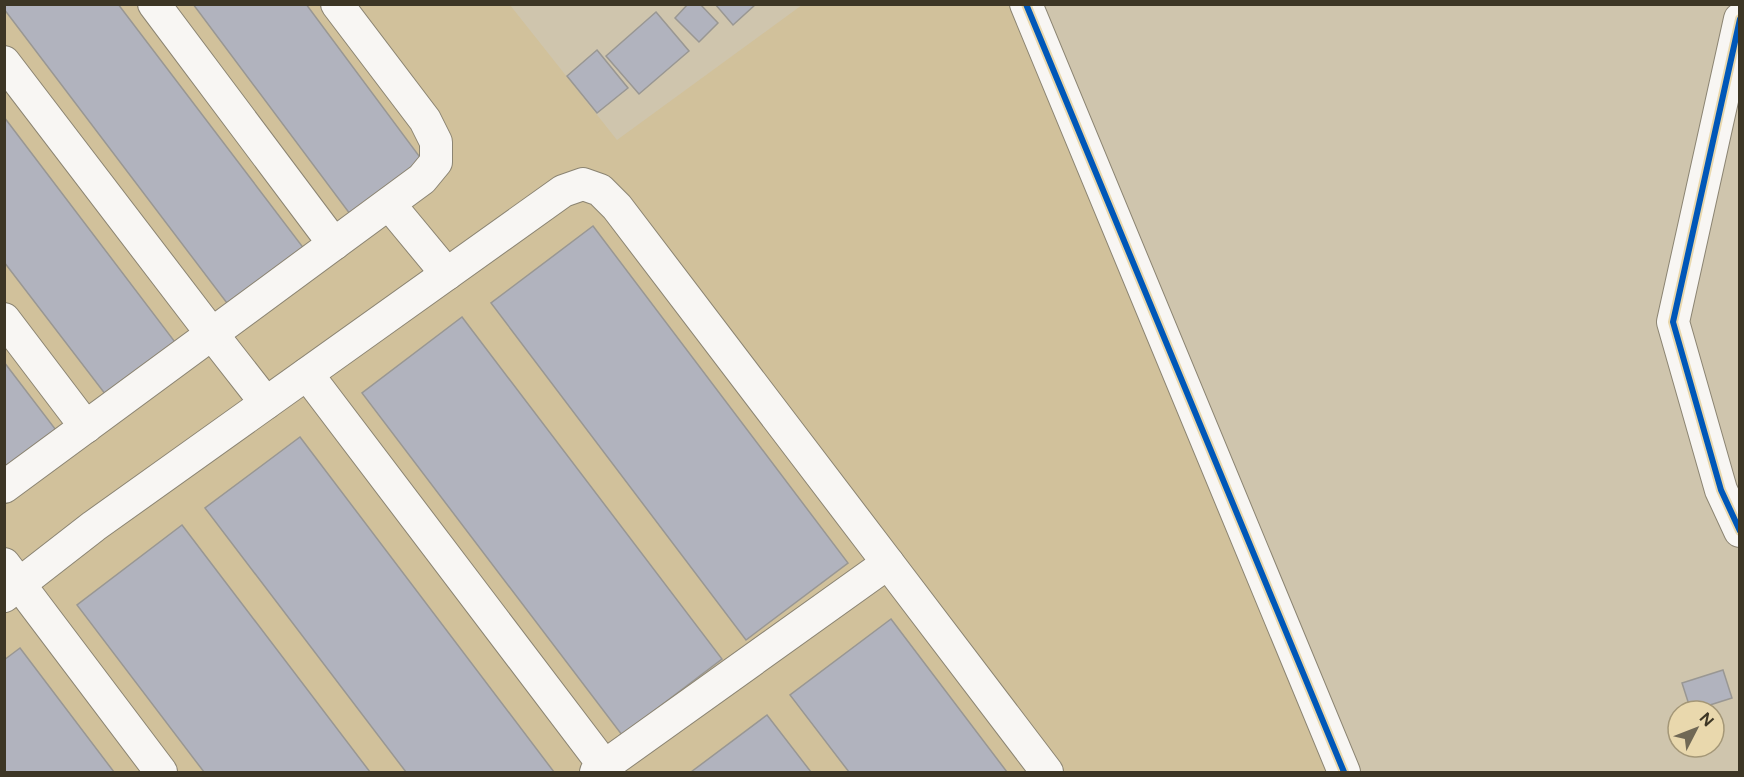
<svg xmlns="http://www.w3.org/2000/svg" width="1744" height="777" font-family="Figtree,sans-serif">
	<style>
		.built { fill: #d1c19b }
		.building { fill: #b1b3be; stroke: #999793; stroke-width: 1.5 }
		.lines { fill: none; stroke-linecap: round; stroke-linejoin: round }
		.minor-casing { stroke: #8b8472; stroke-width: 34 }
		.minor { stroke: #f8f6f3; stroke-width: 32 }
		.cycleway-casing { stroke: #e9d8ad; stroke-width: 10 }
		.cycleway { stroke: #0057b8; stroke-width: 6 }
	</style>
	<rect width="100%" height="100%" fill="#cfc5ad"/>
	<path class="built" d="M5 4 510 5 617 140 802 5H1019L1359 772H5Z"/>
	<g class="building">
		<path d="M4 4H118L305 250 230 307 4 9Z"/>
		<path d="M193 4H306L425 164 353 218Z"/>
		<path d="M688 4H700L718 23 699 42 675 18Z"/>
		<path d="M715 4H756L733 25Z"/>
		<path d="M656 12 689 51 639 94 606 56Z"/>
		<path d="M597 50 628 88 597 113 567 76Z"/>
		<path d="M4 117 178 346 109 399 4 262Z"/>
		<path d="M593 226 848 563 746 640 491 303Z"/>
		<path d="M462 317 722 659 622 735 362 393Z"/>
		<path d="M4 362 59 434 4 475Z"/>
		<path d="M300 437 554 772H406L205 508Z"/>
		<path d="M182 525 370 772H204L77 605Z"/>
		<path d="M891 619 1007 772H849L790 695Z"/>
		<path d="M20 648 114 772H4V660Z"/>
		<path d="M1723 670 1732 698 1691 711 1682 683Z"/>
		<path d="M767 715 811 772H691Z"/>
	</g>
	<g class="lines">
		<defs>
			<g id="minor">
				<path d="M154 4 334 244"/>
				<path d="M1026 4 1344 772"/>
				<path d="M1740 19 1673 322 1721 490 1740 531"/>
				<path d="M4 62 212 334 266 403"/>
				<path d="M389 204 447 274"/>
				<path d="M4 319 86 427"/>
				<path d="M307 374 609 772"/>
				<path d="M4 487 422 179 436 162V142L425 120 337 4"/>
				<path d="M888 563 1047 772"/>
				<path d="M4 564 161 772"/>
				<path d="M4 596 94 526 563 191 583 184 600 190 617 207 888 563 596 772"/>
			</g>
		</defs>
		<use href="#minor" class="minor-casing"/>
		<use href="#minor" class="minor"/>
		<defs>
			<g id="cycleway">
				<path d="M1026 4 1344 772"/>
				<path d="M1740 19 1673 322 1721 490 1740 531"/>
			</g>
		</defs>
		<use href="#cycleway" class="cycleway-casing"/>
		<use href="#cycleway" class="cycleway"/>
	</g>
	<rect width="1744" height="777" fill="none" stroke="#3d3625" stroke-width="12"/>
	<g transform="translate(1696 729) rotate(48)"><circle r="28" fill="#e9d8ad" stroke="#a49777" stroke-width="1.5"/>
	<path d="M0-4.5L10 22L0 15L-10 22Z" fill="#706855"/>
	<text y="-9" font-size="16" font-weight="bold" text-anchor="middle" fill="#3d3625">N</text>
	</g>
</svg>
